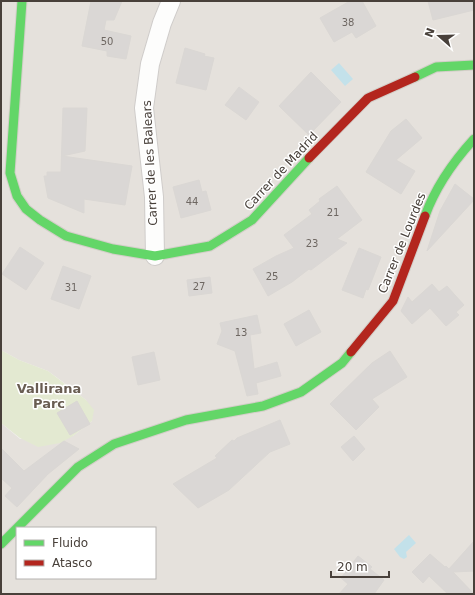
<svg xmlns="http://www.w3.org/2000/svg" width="475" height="595" font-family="'DejaVu Sans',sans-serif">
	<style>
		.residential { fill: #e5e1dc; fill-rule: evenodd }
		.green { fill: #e3e9d1 }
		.water { fill: #c3e1ea }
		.building { fill: #dad7d5; stroke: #dad7d4 }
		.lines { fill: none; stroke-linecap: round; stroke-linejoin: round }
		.street-casing { stroke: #cfccca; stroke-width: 20 }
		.fast-casing { stroke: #d3cec8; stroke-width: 11 }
		.jam-casing { stroke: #d3cec8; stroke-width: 11 }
		.street { stroke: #fdfdfc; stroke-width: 18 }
		.fast { stroke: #63d668; stroke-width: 9 }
		.jam { stroke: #b3261e; stroke-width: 9 }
		.labels { text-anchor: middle; stroke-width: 3; stroke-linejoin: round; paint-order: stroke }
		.number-label { font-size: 10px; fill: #6e6762 }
		.street-label { font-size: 12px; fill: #48403a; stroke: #fff }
		.neighbourhood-label { font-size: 13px; font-weight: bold; fill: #695d52; stroke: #fff }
	</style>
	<rect width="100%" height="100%" fill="#f2f0ee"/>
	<path class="residential" d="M1 1H474V594H1V423L20 439 73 436 92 421 86 400 63 382 48 371 19 360 1 350ZM17 528H155V578H17Z"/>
	<path class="green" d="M1 350 19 360 48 371 86 400 94 410 92 421 73 436 60 443 38 447 20 438 1 423Z"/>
	<g class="water">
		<path d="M339 63 353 79 345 86 331 70Z"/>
		<path d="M409 535 416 543 406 552 407 557 404 559 400 557 394 549Z"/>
	</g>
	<g class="building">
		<path d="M91 1H122L114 20H106L104 30 131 36 126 59 107 56V51L82 46Z"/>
		<path d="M350 1H362L376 26 356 38 352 32 334 42 320 18Z"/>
		<path d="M428 1H474V10L433 20Z"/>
		<path d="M185 48 205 54 204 56 214 58 206 90 176 83Z"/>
		<path d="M311 72 341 102 309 135 279 106Z"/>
		<path d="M239 87 259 102 246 120 225 105Z"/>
		<path d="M63 108H87L85 151 62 156 132 166 125 205 84 199V213L48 198 44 176H47V172H61Z"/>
		<path d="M406 119 422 138 396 160 415 171 401 194 366 172 391 131Z"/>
		<path d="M199 180 202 192 206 191 211 210 181 218 173 187Z"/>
		<path d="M455 184 474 199V200L427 251 440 211Z"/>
		<path d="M337 186 362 220 337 239 347 243 311 270 309 269 292 282 268 296 253 269 276 256 294 248 284 235 312 214 309 210 320 201 319 199Z"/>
		<path d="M20 247 44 263 26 290 2 274Z"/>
		<path d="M359 248 381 257 368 290 366 289 363 298 342 290Z"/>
		<path d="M63 266 91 276 79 309 51 299Z"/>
		<path d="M210 277 212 293 189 296 187 280Z"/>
		<path d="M432 284 439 292 447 286 454 294 464 305 456 312 459 315 446 326 430 308 412 324 401 311 408 297 412 302Z"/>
		<path d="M309 310 321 332 296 346 284 324Z"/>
		<path d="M257 315 261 333 250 335 254 369 277 362 281 376 256 383 258 394 247 396 235 351 217 344 222 331 220 323Z"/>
		<path d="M390 351 407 377 372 399 379 407 356 430 330 404 372 363Z"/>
		<path d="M154 352 160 380 138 385 132 357Z"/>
		<path d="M77 401 90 424 70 435 57 413Z"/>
		<path d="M280 420 290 444 270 452 229 490 198 508 173 484 217 458 215 456 232 440 234 441 237 438Z"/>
		<path d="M354 436 365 449 353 461 341 447Z"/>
		<path d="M64 441 79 449 48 474 17 507 5 496 12 488 1 478V448L24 471Z"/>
		<path d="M474 541V571L453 572 474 594H448L429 576 423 583 412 572 430 554 445 567 446 566 449 569Z"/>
		<path d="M358 556 372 567 370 569 384 580 374 594H339L348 584 341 578Z"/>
	</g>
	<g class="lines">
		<defs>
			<path id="street" d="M155 256 154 197 144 108 150 64 162 23 171 1"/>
			<g id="fast">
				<path d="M22 1 10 173 17 196 26 209 40 220 66 236 113 249 155 256 210 246 252 220 309 158"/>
				<path d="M415 77 436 67 474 65"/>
				<path d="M425 216C436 186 452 163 474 139"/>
				<path d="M1 544 78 467 114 444 186 420 263 406 301 392 342 363 351 352"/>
			</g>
			<g id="jam">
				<path d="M309 158 368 98 415 77"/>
				<path d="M351 352 393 301 425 216"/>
			</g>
		</defs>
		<use href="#street" class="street-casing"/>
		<use href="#fast" class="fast-casing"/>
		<use href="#jam" class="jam-casing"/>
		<use href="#street" class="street"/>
		<use href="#fast" class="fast"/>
		<use href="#jam" class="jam"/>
	</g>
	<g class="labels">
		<g class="number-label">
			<text x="348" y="26">38</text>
			<text x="107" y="45">50</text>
			<text x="192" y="205">44</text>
			<text x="333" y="216">21</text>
			<text x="312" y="247">23</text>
			<text x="272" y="280">25</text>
			<text x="199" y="290">27</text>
			<text x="71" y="291">31</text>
			<text x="241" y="336">13</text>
		</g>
		<g class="street-label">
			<text transform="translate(150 163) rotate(-93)" y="4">Carrer de les Balears</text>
			<text transform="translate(281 171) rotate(-47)" y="4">Carrer de Madrid</text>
			<text transform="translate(402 243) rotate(-68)" y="4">Carrer de Lourdes</text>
		</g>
		<g class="neighbourhood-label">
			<text x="49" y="393">Vallirana<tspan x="49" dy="15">Parc</tspan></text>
		</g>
	</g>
	<rect width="475" height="595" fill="none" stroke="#48403a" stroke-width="4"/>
	<rect x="16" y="527" width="140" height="52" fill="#ffffff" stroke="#b6b3b0"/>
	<rect x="24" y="540" width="20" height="6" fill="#63d668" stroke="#b6b3b0"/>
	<text x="52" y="547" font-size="12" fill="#48403a">Fluido</text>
	<rect x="24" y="560" width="20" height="6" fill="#b3261e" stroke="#b6b3b0"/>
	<text x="52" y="567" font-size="12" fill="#48403a">Atasco</text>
	<g transform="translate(439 36) rotate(290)" stroke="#ffffff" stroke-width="3" paint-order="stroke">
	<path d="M0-3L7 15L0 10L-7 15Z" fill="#48403a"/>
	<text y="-6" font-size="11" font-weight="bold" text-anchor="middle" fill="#48403a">N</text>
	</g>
	<path d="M331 571v6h58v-6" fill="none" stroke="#48403a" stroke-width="2"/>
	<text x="337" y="571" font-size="12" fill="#48403a" stroke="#ffffff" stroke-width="3" paint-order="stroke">20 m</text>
</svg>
